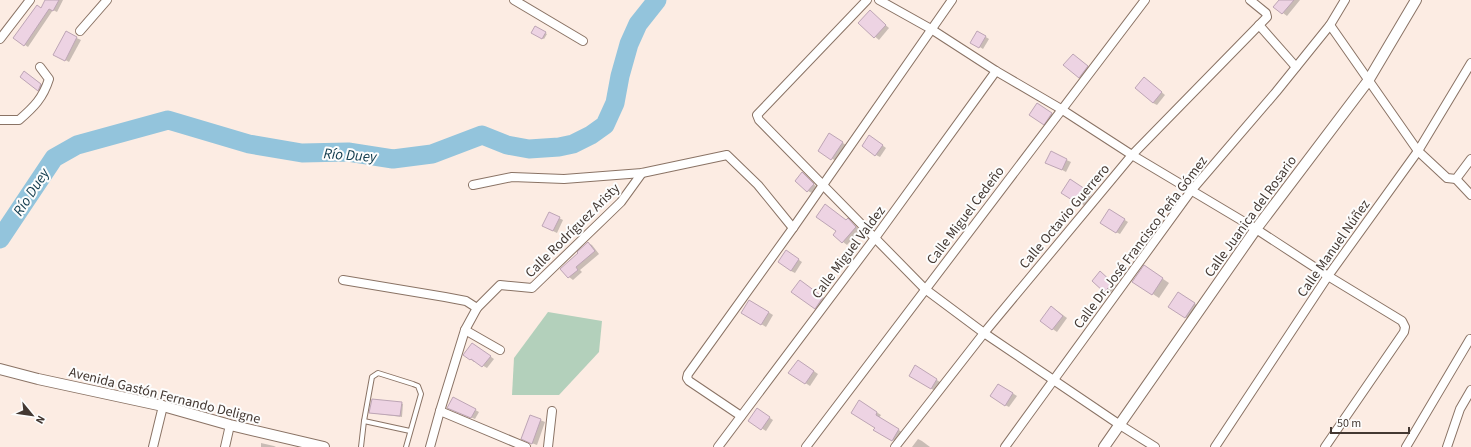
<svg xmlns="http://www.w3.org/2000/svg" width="1471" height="447" font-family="'Source Sans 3',sans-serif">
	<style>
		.green { fill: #b3d0bb }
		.shadow { fill: #0003 }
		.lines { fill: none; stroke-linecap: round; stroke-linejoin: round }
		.river { stroke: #93c4dc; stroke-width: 19 }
		.building { fill: #edd3e3; stroke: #bda5b5 }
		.service-casing { stroke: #8a7365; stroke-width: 6 }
		.minor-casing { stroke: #8a7365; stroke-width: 10 }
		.tertiary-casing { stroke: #8a7365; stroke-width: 12 }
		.service { stroke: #fff; stroke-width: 4 }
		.minor { stroke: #fff; stroke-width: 8 }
		.tertiary { stroke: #fff; stroke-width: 10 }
		.labels { text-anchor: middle; stroke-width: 4; stroke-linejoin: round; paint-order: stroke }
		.street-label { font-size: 14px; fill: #433832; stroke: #fdfdfd }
		.water-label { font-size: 15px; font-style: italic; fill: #113b4d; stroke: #fdfdfd }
	</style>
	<rect width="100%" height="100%" fill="#fcece3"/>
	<path class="green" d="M548 312 602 321 599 352 559 395H512L514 358Z"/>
	<g class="shadow">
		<path d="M46 0H63L57 12 53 10 28 47 15 38 42 8Z"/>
		<path d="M1281 0H1300L1287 16 1275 7Z"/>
		<path d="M870 12 889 28 879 40 859 23Z"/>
		<path d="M536 27 547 34 544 39 533 32Z"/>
		<path d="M978 32 989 39 983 49 972 42Z"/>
		<path d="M66 33 81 40 69 62 55 54Z"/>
		<path d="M1077 57 1091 69 1084 79 1080 77Z"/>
		<path d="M25 72 45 87 42 92 21 77Z"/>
		<path d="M1148 81 1165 95 1157 105 1153 103Z"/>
		<path d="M1042 107 1056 116 1048 126 1044 124Z"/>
		<path d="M829 134 846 145 836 161 819 151Z"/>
		<path d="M874 139 886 148 880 157 876 155Z"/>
		<path d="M1051 153 1071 162 1066 172 1051 164Z"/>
		<path d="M802 174 817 187 812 193 808 191Z"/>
		<path d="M1070 181 1092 194 1085 206 1063 192Z"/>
		<path d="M1114 213 1128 222 1120 234 1116 232Z"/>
		<path d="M559 218 563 220 557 233 547 228Z"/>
		<path d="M848 219 860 230 847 245 834 235Z"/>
		<path d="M588 243 592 245 599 254 580 270 582 272 573 280 569 277 562 269 580 253Z"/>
		<path d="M790 254 802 262 795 273 791 271Z"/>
		<path d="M1150 270 1169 283 1159 298 1133 281Z"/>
		<path d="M1100 272 1117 286 1109 294 1093 281Z"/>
		<path d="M804 284 827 300 819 310 815 308Z"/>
		<path d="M1182 295 1198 306 1189 319 1185 317Z"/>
		<path d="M750 301 773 315 766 327 743 313Z"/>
		<path d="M1052 307 1067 318 1057 332 1041 321Z"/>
		<path d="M476 346 494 359 487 368 475 361 474 362 470 359Z"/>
		<path d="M802 363 818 374 810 386 790 373Z"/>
		<path d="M916 367 940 382 935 391 910 375Z"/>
		<path d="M1003 387 1017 396 1009 407 1005 405Z"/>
		<path d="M454 398 479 412 475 419 453 410Z"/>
		<path d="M859 401 881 415 879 418 902 432 896 442 875 429 876 427Z"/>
		<path d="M401 403 403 404 402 417 370 413Z"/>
		<path d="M761 412 773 420 766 431 749 420Z"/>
		<path d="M531 416 545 422 537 445 526 441Z"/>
		<path d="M918 439 922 441 930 447H912Z"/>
		<path d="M261 443 274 446 276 447H261Z"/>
	</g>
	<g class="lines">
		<path class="river" d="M0 239 54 158 77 145 168 120 249 144 302 153 348 152 393 159 432 154 482 135 507 145 529 149 559 147 573 144 591 135 605 125 615 103 620 76 629 44 638 24 657 0"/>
	</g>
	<g class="building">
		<path d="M45 0H59L53 11 49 9 24 46 13 38 37 5 41 8Z"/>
		<path d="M1279 0H1294L1282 14 1273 7Z"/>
		<path d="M870 10 886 25 874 38 858 23Z"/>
		<path d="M535 26 546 32 542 39 531 33Z"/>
		<path d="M66 31 77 37 65 61 53 55Z"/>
		<path d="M977 31 986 36 979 48 970 43Z"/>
		<path d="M1073 54 1088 66 1079 78 1063 65Z"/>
		<path d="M24 71 41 84 38 91 20 77Z"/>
		<path d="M1144 77 1162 92 1153 103 1135 88Z"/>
		<path d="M1037 103 1052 113 1044 125 1029 115Z"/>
		<path d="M829 133 843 142 831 160 818 151Z"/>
		<path d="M869 135 883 145 875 156 862 146Z"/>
		<path d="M1051 151 1067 159 1062 170 1045 163Z"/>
		<path d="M802 172 814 184 807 192 795 181Z"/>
		<path d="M1070 179 1088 191 1080 205 1061 193Z"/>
		<path d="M825 204 846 220 848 218 856 227 842 243 833 235 836 231 816 217Z"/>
		<path d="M1109 209 1125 219 1116 233 1100 223Z"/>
		<path d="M549 212 560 217 553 231 542 226Z"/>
		<path d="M588 242 595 251 576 267 578 270 568 278 560 269 578 253 577 252Z"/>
		<path d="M786 250 799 259 791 271 778 262Z"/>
		<path d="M1144 265 1163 278 1152 295 1132 282Z"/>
		<path d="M1100 271 1113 283 1104 292 1092 281Z"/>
		<path d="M800 280 823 297 815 309 791 292Z"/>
		<path d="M1178 292 1195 303 1185 318 1168 307Z"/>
		<path d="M749 300 769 312 761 325 741 313Z"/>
		<path d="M1051 306 1063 316 1052 330 1040 321Z"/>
		<path d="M472 343 491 356 482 367 471 359 470 360 463 355Z"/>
		<path d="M798 360 814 371 805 384 788 373Z"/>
		<path d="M915 365 937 379 931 389 909 376Z"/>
		<path d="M998 384 1013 393 1005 406 990 396Z"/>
		<path d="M453 397 476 409 471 418 447 408Z"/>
		<path d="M372 399 402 402 400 416 369 413Z"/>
		<path d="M859 400 877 412 876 415 899 429 892 441 873 430 875 428 851 413Z"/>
		<path d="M757 408 770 417 761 430 748 421Z"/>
		<path d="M530 415 541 419 532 444 521 439Z"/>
	</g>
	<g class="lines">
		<defs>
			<g id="service">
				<path d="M364 421 410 431"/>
				<path d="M361 447 364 421 372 377 378 373 413 384 418 386 421 394 406 447"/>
			</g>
			<g id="minor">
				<path d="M514 0 583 41"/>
				<path d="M867 0 757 115 759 120 925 289 984 333 1120 425 1155 447"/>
				<path d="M879 0 931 29 996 71 1061 109 1132 155 1256 229 1328 276 1402 321 1405 327 1404 332 1325 447"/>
				<path d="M1259 25 1296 67"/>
				<path d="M1330 25 1418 151 1447 178 1456 179 1471 159"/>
				<path d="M80 31 107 0"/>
				<path d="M0 39 30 0"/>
				<path d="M0 120H19C34 107 43 98 49 79L40 67"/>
				<path d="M1456 179 1471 195"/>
				<path d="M473 185 512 177 564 179 642 173 727 155 758 185 793 228"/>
				<path d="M343 280 445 297 466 301 477 308"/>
				<path d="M465 330 500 350"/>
				<path d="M440 411 526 447"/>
				<path d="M741 416 689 381 687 378 688 374 793 228 952 0"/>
				<path d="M153 447 163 406"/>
				<path d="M225 447 230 425"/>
				<path d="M430 447 440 411 465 330 477 308 500 285 532 288 621 202 642 173"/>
				<path d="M548 447 552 411"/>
				<path d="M718 447 875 238 996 71"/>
				<path d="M806 447 1145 0"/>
				<path d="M895 447 984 333 1132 155 1267 17 1266 13 1250 0"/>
				<path d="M1005 447 1191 191 1276 92 1330 25 1345 0"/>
				<path d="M1215 447 1328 276 1418 151 1471 63"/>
				<path d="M1406 447 1470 339"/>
				<path d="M1447 447 1460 409 1471 390"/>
			</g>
			<g id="tertiary">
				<path d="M0 369 38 379 163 406 230 425 324 447"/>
				<path d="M1104 447 1256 229 1368 81 1416 0"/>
			</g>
		</defs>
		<use href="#service" class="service-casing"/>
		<use href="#minor" class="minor-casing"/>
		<use href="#tertiary" class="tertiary-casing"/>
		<use href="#service" class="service"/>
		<use href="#minor" class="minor"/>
		<use href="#tertiary" class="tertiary"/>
	</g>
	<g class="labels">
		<g class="street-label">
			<text transform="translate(965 215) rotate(-53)" y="5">Calle Miguel Cedeño</text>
			<text transform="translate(1064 216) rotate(-50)" y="5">Calle Octavio Guerrero</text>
			<text transform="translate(1250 216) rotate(-54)" y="5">Calle Juanica del Rosario</text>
			<text transform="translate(572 230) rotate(-45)" y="5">Calle Rodríguez Aristy</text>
			<text transform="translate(1140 242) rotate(-53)" y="5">Calle Dr. José Francisco Peña Gómez</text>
			<text transform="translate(1333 248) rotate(-55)" y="5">Calle Manuel Núñez</text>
			<text transform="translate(848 252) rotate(-53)" y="5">Calle Miguel Valdez</text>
			<text transform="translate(165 395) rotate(14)" y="5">Avenida Gastón Fernando Deligne</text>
		</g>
		<g class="water-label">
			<text transform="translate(350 155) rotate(4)" y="5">Río Duey</text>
			<text transform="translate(31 192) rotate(-57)" y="5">Río Duey</text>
		</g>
	</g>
	<g transform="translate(32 415) rotate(119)" stroke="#fdfdfd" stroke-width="3" paint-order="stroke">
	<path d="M0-3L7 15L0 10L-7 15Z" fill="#433832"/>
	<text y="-6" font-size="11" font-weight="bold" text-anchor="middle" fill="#433832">N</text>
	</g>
	<path d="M1331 427v6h78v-6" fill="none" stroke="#433832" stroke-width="2"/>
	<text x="1337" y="427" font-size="12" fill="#433832" stroke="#fdfdfd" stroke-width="3" paint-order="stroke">50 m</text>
</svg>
